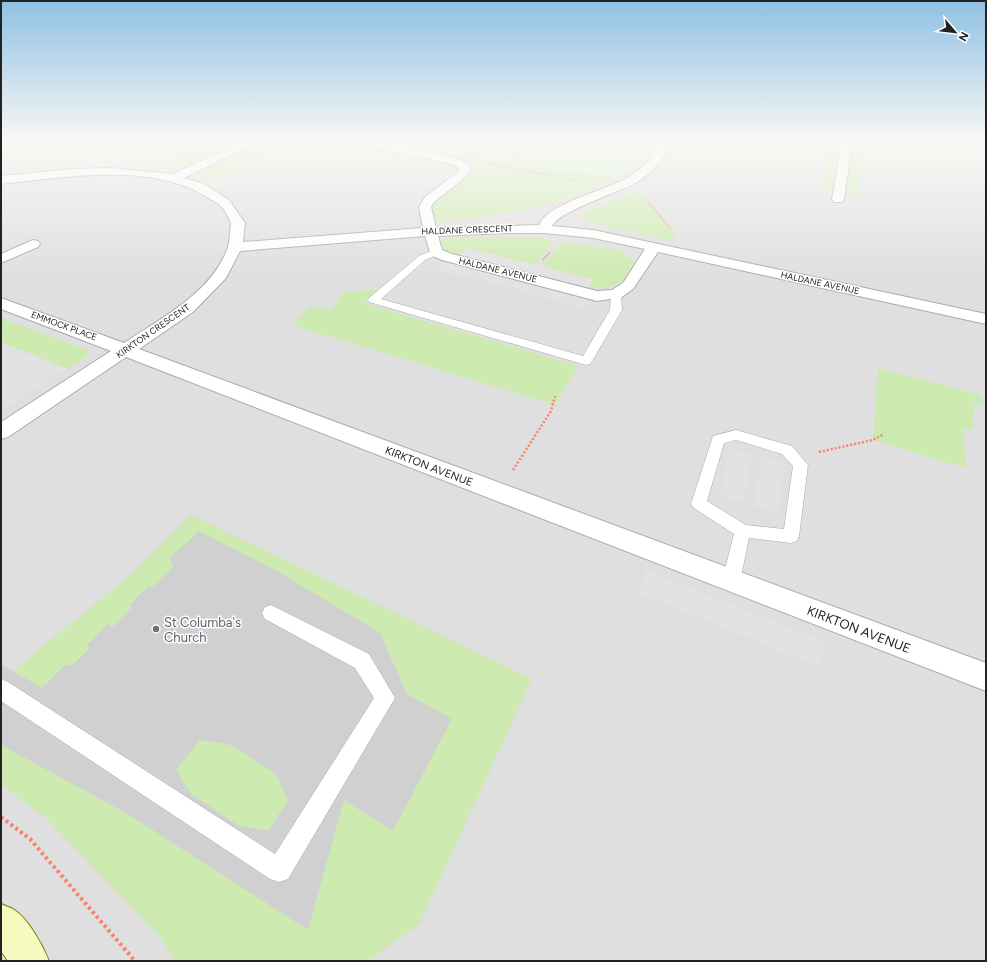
<svg xmlns="http://www.w3.org/2000/svg" width="987" height="962" font-family="Figtree,sans-serif">
	<style>
		.residential { fill: #e0dfdf }
		.religious { fill: #d0d0d0 }
		.grass { fill: #cdebb0 }
		.park { fill: #c8facc }
		.parking { fill: #e2e2e2 }
		.lines { fill: none; stroke-linecap: round; stroke-linejoin: round }
		.lane-casing { stroke: #a9a9a9; stroke-width: 1 }
		.street-casing { stroke: #a9a9a9; stroke-width: 2 }
		.secondary-casing { stroke: #707d05; stroke-width: 2 }
		.path-far3 { stroke: #fa8072; stroke-width: 1.5; stroke-dasharray: 1 1; stroke-linecap: butt }
		.path-far2 { stroke: #fa8072; stroke-width: 2; stroke-dasharray: 1.5 1.5; stroke-linecap: butt }
		.path-far1 { stroke: #fa8072; stroke-width: 2.5; stroke-dasharray: 2 2; stroke-linecap: butt }
		.path { stroke: #fa8072; stroke-width: 4; stroke-dasharray: 3 3; stroke-linecap: butt }
		.lane { fill: #fff; fill-rule: evenodd }
		.street { fill: #fff; fill-rule: evenodd }
		.secondary { fill: #f7fabf; fill-rule: evenodd }
		.worship-dot { fill: #6b7280; stroke: #fff; stroke-width: 1.5 }
		.labels { text-anchor: middle; stroke-width: 3; stroke-linejoin: round; paint-order: stroke }
		.far-street-label { font-size: 9px; fill: #222; stroke: #fff }
		.street-label { font-size: 11px; fill: #222; stroke: #fff }
		.near-worship-label { font-size: 13px; fill: #5b616d; stroke: #fff; text-anchor: start }
		.near-street-label { font-size: 13px; fill: #222; stroke: #fff }
	</style>
	<rect width="100%" height="100%" fill="#f2efe9"/>
	<path class="residential" d="M1 143H472L454 156 600 185 615 177 637 160 651 143H986V961H1Z"/>
	<path class="religious" d="M191 515 532 679 419 924 367 961H175L161 938 47 819 1 784V667L3 665 13 671 129 576Z"/>
	<g class="grass">
		<path d="M214 143H244L182 171 159 168Z"/>
		<path d="M259 143H286L211 180 192 174Z"/>
		<path d="M829 143 839 145 832 189 820 190Z"/>
		<path d="M460 152 502 159 512 155 549 162 544 168 615 177C560 207 499 216 437 222L431 210 434 202 477 168 475 161 453 156Z"/>
		<path d="M852 155 862 156 858 198 847 193Z"/>
		<path d="M634 192 641 193 675 234 672 241 588 222 582 214Z"/>
		<path d="M467 237C482 238 545 234 553 243L534 264 467 248 459 255 449 251 442 246V240Z"/>
		<path d="M569 242 619 250 635 261C619 286 619 287 588 288L594 279 542 266 560 244Z"/>
		<path d="M378 290 363 303 579 366 555 405 292 325 310 307 331 310 344 291Z"/>
		<path d="M1 318 88 350 87 356 67 369 1 342Z"/>
		<path d="M878 368 981 395 983 406 974 404 973 430 963 428 966 468 873 440Z"/>
		<path d="M191 515 532 679 419 924 367 961H175L161 938 47 819 1 784V745L126 813 308 930 344 800 393 831 452 719 407 694 380 633 277 571 199 531 170 558 173 567 151 588 148 587 129 605 132 607 112 627 107 624 87 645 90 648 71 666 66 664 42 688 13 671 129 576Z"/>
		<path d="M200 740 231 745 276 774 288 800 269 830 239 826 191 794 176 770Z"/>
	</g>
	<path class="park" d="M472 143H651L637 160 615 177 544 168 549 162 512 155 503 159 460 152Z"/>
	<g class="parking">
		<path d="M467 248 594 279 581 297 589 300 583 308 436 269 444 262 450 263Z"/>
		<path d="M1 342 67 369 6 407 1 405Z"/>
		<path d="M731 448 753 455 743 503 719 495Z"/>
		<path d="M762 457 785 464 777 514 753 506Z"/>
		<path d="M646 570 824 641 821 668 639 593Z"/>
	</g>
	<g class="lines">
		<defs>
			<g id="lane">
				<path d="M436 249 439 250 441 252 439 254 425 260 381 299 583 356 610 310 611 294 612 292H620L621 294 622 310 592 361 590 364 586 365 369 302 368 300 369 298 419 256Z"/>
				<path d="M736 430 792 446 808 465 799 536 797 541 791 543 749 538 740 581 737 586 731 589 725 586 722 581 734 534 694 508 691 504 713 436ZM736 440 782 454 793 466 784 529 746 525 707 501 724 443Z"/>
				<path d="M271 605 369 654 395 698 288 879 279 882 270 879 1 701V679L8 682 275 854 374 698 355 668 265 619 262 613 265 607Z"/>
			</g>
			<g id="street">
				<path d="M241 143H255L184 178 202 183 229 200 245 223 243 242 423 228 419 207 425 197 458 172V167L448 163 365 146 360 143C393 143 437 151 468 163 470 166 471 172 468 175L434 202 431 207 436 228 539 225C550 201 608 191 630 176 643 168 653 155 662 143H673C663 157 652 174 637 182 620 192 559 211 552 226L593 230 986 314V324L658 252 633 289 622 297 597 301 442 260 431 255 425 236 240 251 226 278 193 312 139 349 986 663V691L126 357 8 437 1 439V422L111 351 1 309V298L124 343C160 319 213 292 228 247 230 240 230 231 231 223 228 217 225 210 220 205 216 202 211 200 207 197 152 162 63 177 1 184V176L73 169 110 168 173 174ZM505 233H544L593 238 645 249 623 283 612 290 597 291 452 254 442 250 438 236Z"/>
				<path d="M842 143H852L844 199 842 202H834L832 199Z"/>
				<path d="M33 240 38 241 40 244 38 247 1 263V254Z"/>
			</g>
			<path id="secondary" d="M1 904C5 906 9 907 13 909 28 918 43 946 49 961H8L1 951Z"/>
		</defs>
		<use href="#lane" class="lane-casing"/>
		<use href="#street" class="street-casing"/>
		<use href="#secondary" class="secondary-casing"/>
		<g class="path-far3">
			<path d="M486 163 575 180"/>
			<path d="M645 198 671 229"/>
		</g>
		<path class="path-far2" d="M543 260 550 252"/>
		<g class="path-far1">
			<path d="M819 452 873 440 884 434"/>
			<path d="M513 470 551 411 555 396"/>
		</g>
		<path class="path" d="M1 817 30 839 135 961"/>
		<use href="#lane" class="lane"/>
		<use href="#street" class="street"/>
		<use href="#secondary" class="secondary"/>
	</g>
	<linearGradient id="sky" x2="0" y2="1"><stop stop-color="#8fc0e4"/><stop offset="0.51" stop-color="#f9f8f5"/><stop offset="1" stop-color="#f9f8f5" stop-opacity="0"/></linearGradient>
	<rect width="987" height="278" fill="url(#sky)"/>
	<circle class="worship-dot" cx="156" cy="629" r="4"/>
	<g class="labels">
		<g class="far-street-label">
			<text transform="translate(467 230) rotate(-2)" y="3">HALDANE CRESCENT</text>
			<text transform="translate(498 270) rotate(14)" y="3">HALDANE AVENUE</text>
			<text transform="translate(820 283) rotate(12)" y="3">HALDANE AVENUE</text>
			<text transform="translate(64 326) rotate(20)" y="3">EMMOCK PLACE</text>
			<text transform="translate(153 331) rotate(-35)" y="3">KIRKTON CRESCENT</text>
		</g>
		<g class="street-label">
			<text transform="translate(429 466) rotate(21)" y="4">KIRKTON AVENUE</text>
		</g>
		<g class="near-worship-label">
			<text x="164" y="627">St Columba's<tspan x="164" dy="15">Church</tspan></text>
		</g>
		<g class="near-street-label">
			<text transform="translate(859 629) rotate(21)" y="5">KIRKTON AVENUE</text>
		</g>
	</g>
	<rect width="987" height="962" fill="none" stroke="#222222" stroke-width="4"/>
	<g transform="translate(955 32) rotate(118)" stroke="#ffffff" stroke-width="3" paint-order="stroke">
	<path d="M0-3L7 15L0 10L-7 15Z" fill="#222222"/>
	<text y="-6" font-size="11" font-weight="bold" text-anchor="middle" fill="#222222">N</text>
	</g>
</svg>
